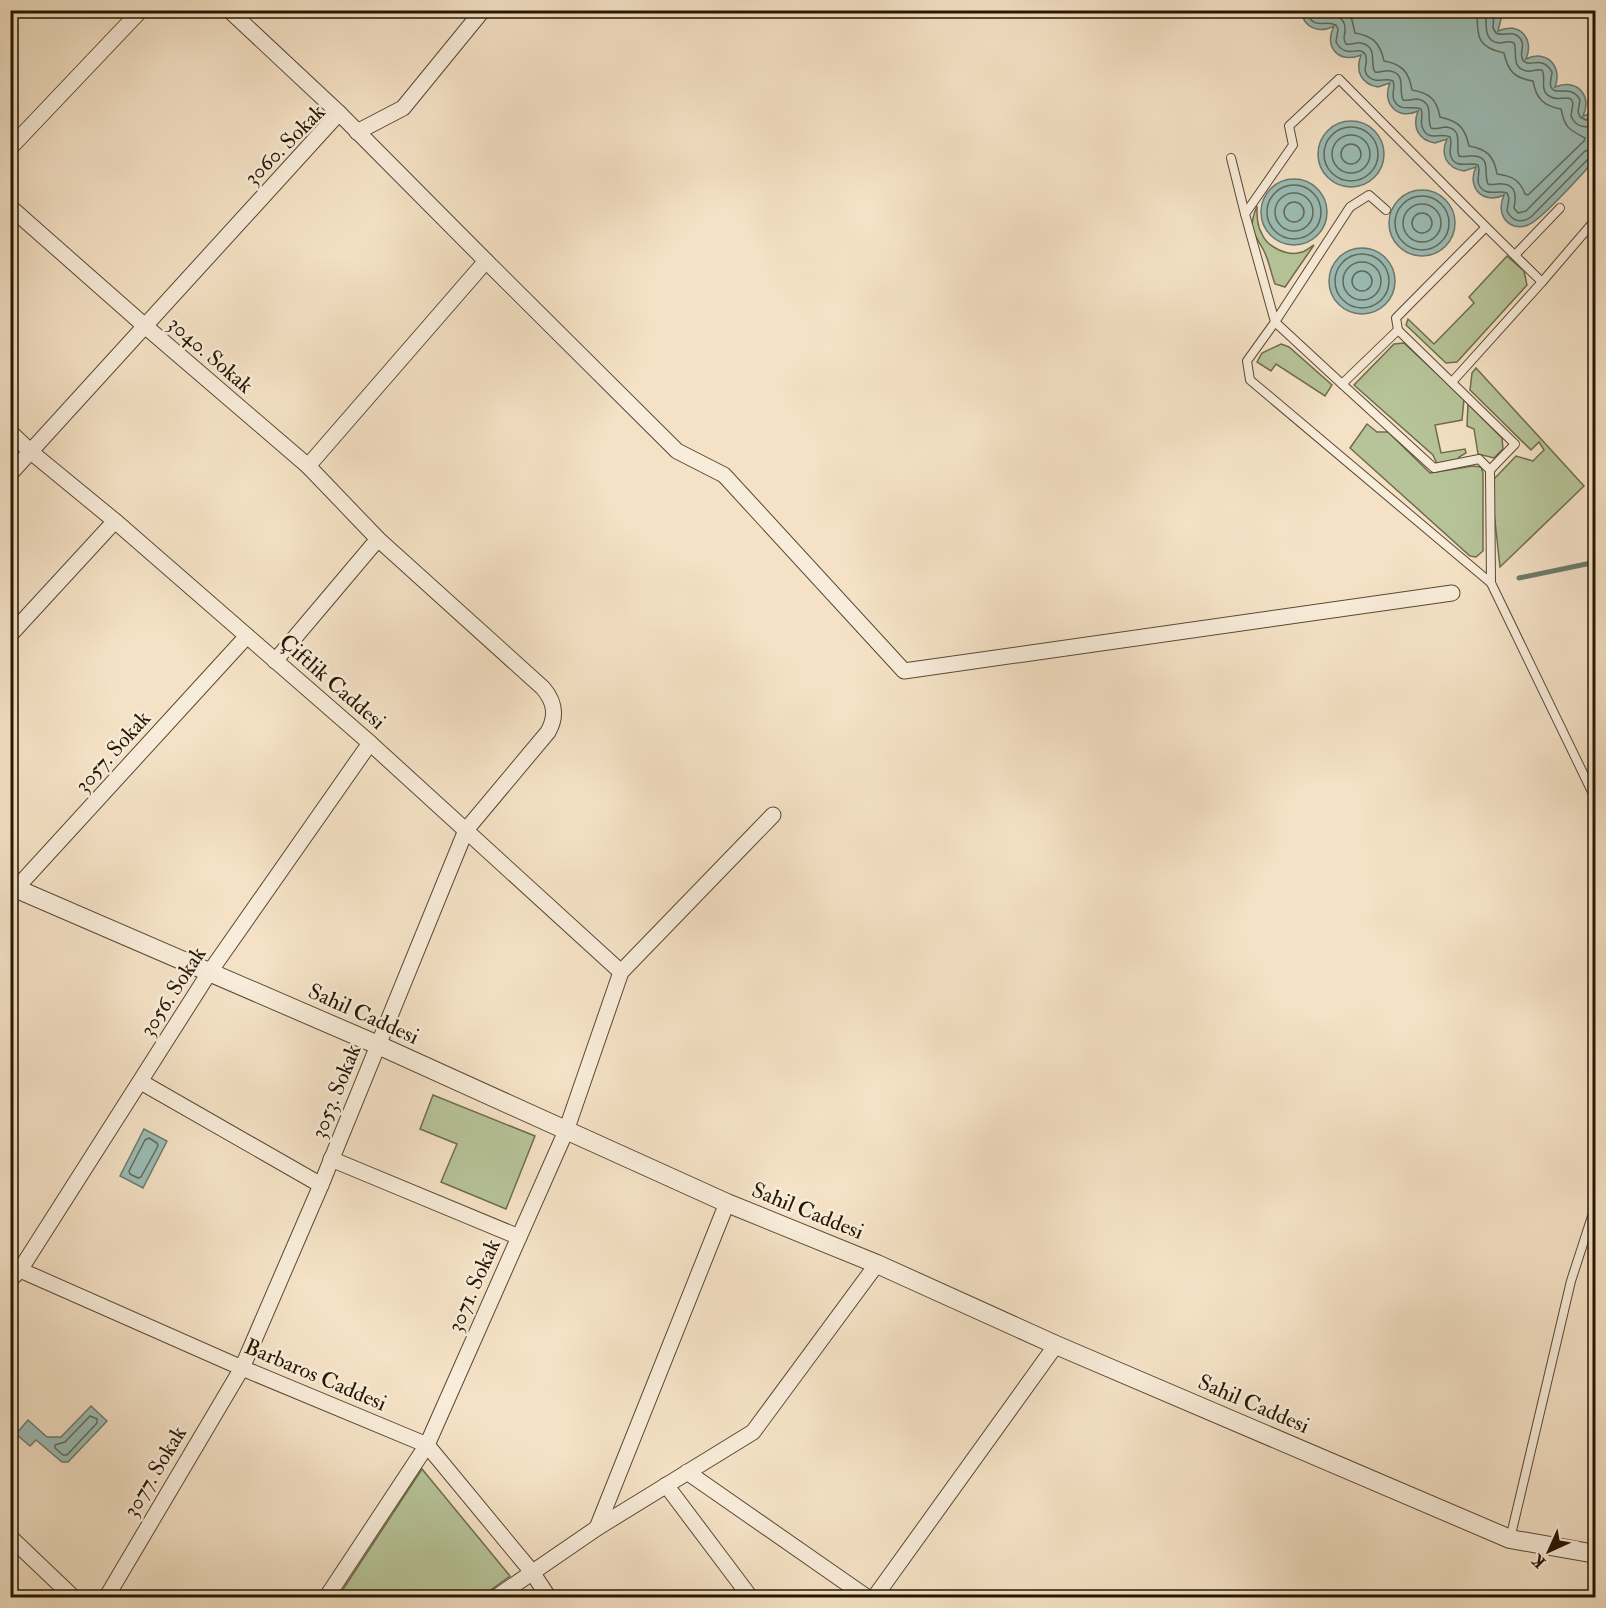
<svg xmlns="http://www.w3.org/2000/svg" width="1606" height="1608" font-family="'IM FELL Double Pica',serif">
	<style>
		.green { fill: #b7c499; stroke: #6e6d4d; stroke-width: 1.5 }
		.water { fill: #9cbdb6; stroke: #6d7a6e; stroke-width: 1.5 }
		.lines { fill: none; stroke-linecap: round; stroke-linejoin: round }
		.shore { stroke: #616a5c; stroke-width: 1.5 }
		.stream { stroke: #6d7a6e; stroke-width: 5 }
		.service-casing { stroke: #5a4932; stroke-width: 10 }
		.minor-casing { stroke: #5a4932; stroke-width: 17 }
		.tertiary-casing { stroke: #5a4932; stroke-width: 20 }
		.service { stroke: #f8ecda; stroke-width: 8 }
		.minor { stroke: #f8ecda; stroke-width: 15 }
		.tertiary { stroke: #f8ecda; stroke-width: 18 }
		.labels { text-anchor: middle; stroke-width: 5; stroke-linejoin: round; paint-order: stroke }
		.street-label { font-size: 22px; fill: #261601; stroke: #f8ecda }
	</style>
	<rect width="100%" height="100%" fill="#f5e2c6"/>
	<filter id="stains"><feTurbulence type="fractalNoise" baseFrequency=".00333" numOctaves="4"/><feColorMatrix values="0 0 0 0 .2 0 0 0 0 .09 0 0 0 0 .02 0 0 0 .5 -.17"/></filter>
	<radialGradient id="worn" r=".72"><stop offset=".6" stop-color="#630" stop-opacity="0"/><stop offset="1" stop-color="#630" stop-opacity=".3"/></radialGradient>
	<g class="green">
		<path d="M1257 206C1257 216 1257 226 1262 234 1267 247 1288 257 1302 252 1306 251 1310 247 1314 245L1285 287 1275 284C1271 273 1269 261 1264 251 1254 231 1247 231 1257 206Z"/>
		<path d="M1507 256 1524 271 1527 285 1457 362 1446 363 1406 325 1408 319 1434 344 1474 303 1469 297Z"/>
		<path d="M1404 343 1464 399 1462 420 1435 425 1441 453 1465 449 1466 453 1459 457 1460 460 1437 464 1433 455 1354 385 1394 344Z"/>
		<path d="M1281 344 1289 347 1332 385 1325 396 1276 364 1271 371 1257 362 1262 353Z"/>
		<path d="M1476 368 1584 486 1500 567 1494 512V479L1516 456 1533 461 1544 450 1539 442 1531 450 1470 390 1472 373Z"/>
		<path d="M1468 404 1502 438 1503 449 1494 458 1478 454 1474 429 1467 426Z"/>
		<path d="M1367 424 1377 432H1388L1430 473 1473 466 1481 467 1483 473V551L1476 557 1470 556 1350 448Z"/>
		<path d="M433 1095 535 1136 506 1209 441 1182 457 1144 420 1129Z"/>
		<path d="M422 1469 510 1576 481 1597H338Z"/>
	</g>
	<g class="water">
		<path d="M1301 11H1499L1501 19 1498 31C1519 21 1535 39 1526 59 1546 49 1563 66 1555 87 1576 78 1593 95 1583 116L1595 112V160C1583 173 1542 220 1528 225 1519 229 1509 226 1504 218 1499 210 1501 202 1504 195 1484 205 1466 188 1476 167L1464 171C1446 168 1440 154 1447 139L1435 143C1418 140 1412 127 1418 111 1398 121 1381 103 1390 83L1378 87C1361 84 1355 71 1361 55 1340 64 1323 48 1334 26 1319 34 1304 28 1301 11Z"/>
		<circle cx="1351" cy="154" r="33"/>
		<circle cx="1294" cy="212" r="33"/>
		<circle cx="1422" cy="223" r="33"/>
		<circle cx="1362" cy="281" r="33"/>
		<path d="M144 1129 167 1141 143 1188 120 1176Z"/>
		<path d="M91 1406 107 1421 68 1462H62L36 1440 30 1446 16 1434 28 1420 47 1437H61Z"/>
	</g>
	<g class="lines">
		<g class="shore">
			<path d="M1307 10C1312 32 1324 19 1336 25L1338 29 1336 42C1346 60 1359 45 1365 54 1370 62 1360 70 1369 77 1377 84 1385 77 1393 81 1396 88 1391 93 1394 100 1400 113 1412 105 1421 109 1424 116 1419 122 1423 129 1429 142 1441 132 1450 137 1453 144 1448 150 1451 157 1457 170 1469 161 1478 165 1481 172 1476 178 1479 185 1486 198 1498 189 1507 193L1509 198 1507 211C1512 221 1521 224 1531 217L1589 158 1596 156"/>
			<path d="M1315 10 1319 16C1330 15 1346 14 1345 30 1345 37 1342 38 1346 44 1352 45 1356 42 1361 43 1379 47 1369 63 1375 72 1380 73 1384 70 1390 71 1407 74 1398 90 1403 100 1409 101 1411 99 1417 99 1435 102 1426 118 1431 128 1437 130 1440 127 1446 127 1464 129 1455 146 1459 156 1465 158 1468 155 1474 156 1492 157 1483 174 1488 184 1494 186 1496 183 1503 184 1517 185 1516 198 1514 208L1518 213 1526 211 1585 151 1596 148"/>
			<path d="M1345 10 1352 20 1355 33C1373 36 1380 43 1384 61 1402 64 1409 72 1412 90 1430 93 1437 100 1440 117 1458 121 1465 127 1469 146 1487 149 1494 156 1497 174 1512 176 1520 180 1525 194L1528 195 1584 141 1585 138C1568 129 1565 128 1561 109 1543 106 1536 98 1533 81 1514 78 1508 71 1504 53 1475 47 1478 35 1477 10"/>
			<path d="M1486 10C1487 22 1482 41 1499 43 1505 43 1508 40 1514 43 1518 52 1510 68 1527 71 1532 72 1536 69 1542 70 1547 79 1538 91 1551 97 1558 101 1564 96 1571 99L1573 103 1571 116C1576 128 1585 128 1596 125"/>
			<path d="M1494 10 1493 28 1496 33C1503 37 1511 30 1519 37 1527 45 1518 53 1523 60 1529 69 1542 54 1552 72 1552 76 1549 83 1551 87 1555 97 1571 83 1580 100L1578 112 1580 117 1586 120 1596 118"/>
			<circle cx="1351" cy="154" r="27"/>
			<circle cx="1351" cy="154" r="19"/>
			<circle cx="1351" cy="154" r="10"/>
			<circle cx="1294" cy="212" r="27"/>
			<circle cx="1294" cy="212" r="19"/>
			<circle cx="1422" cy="223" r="27"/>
			<circle cx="1294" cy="212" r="10"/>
			<circle cx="1422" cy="223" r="19"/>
			<circle cx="1422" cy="223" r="10"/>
			<circle cx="1362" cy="281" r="27"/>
			<circle cx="1362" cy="281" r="19"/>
			<circle cx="1362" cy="281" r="10"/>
			<path d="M149 1138 157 1143 158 1146 141 1177 138 1178 130 1174 129 1171 145 1140Z"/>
			<path d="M90 1416 97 1419V1423L67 1455H63L55 1448V1445L65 1442Z"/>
		</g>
		<path class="stream" d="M1519 578 1596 562"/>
		<defs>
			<g id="service">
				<path d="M1231 158 1245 214"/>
				<path d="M1515 255 1560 208"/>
				<path d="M1542 282 1596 219"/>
				<path d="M1398 330 1396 318 1486 227 1339 79 1289 126 1293 145 1245 214 1275 322 1247 361 1250 380 1491 583"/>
				<path d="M1452 382 1542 282 1486 227"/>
				<path d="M1342 384 1275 322 1350 207 1369 195 1386 210"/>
				<path d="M1490 470 1479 459 1434 468 1342 384 1398 330 1515 444 1490 470 1491 583 1596 800"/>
				<path d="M1510 1539 1571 1281 1596 1204"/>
			</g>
			<g id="minor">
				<path d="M229 10 339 113"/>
				<path d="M357 132 403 108 483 10"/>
				<path d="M10 148 141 10"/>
				<path d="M10 207 145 326 308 466 378 539 543 688C555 702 557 716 548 732L466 830 321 1185 242 1368 106 1598"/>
				<path d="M486 261 677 451 724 475 904 671 1452 593"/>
				<path d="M10 432 31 452 115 521 370 743 621 972"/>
				<path d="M10 474 339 113 486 261 308 466"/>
				<path d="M10 635 115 521"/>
				<path d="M275 661 378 539"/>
				<path d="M10 895 247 636"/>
				<path d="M141 1082 321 1185"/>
				<path d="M331 1159 519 1237"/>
				<path d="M10 1263 20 1270 242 1368 427 1445 532 1572 549 1598"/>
				<path d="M10 1280 20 1270 209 973 370 743"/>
				<path d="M687 1472 868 1598"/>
				<path d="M666 1485 751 1598"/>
				<path d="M597 1528 727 1203"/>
				<path d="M10 1537 74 1598"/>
				<path d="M326 1598 427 1445 566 1131 621 972 773 815"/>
				<path d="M495 1598 597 1528 753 1432 877 1264"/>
				<path d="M874 1598 1056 1345"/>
			</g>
			<path id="tertiary" d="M10 886 378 1045 727 1203 877 1264 1056 1345 1510 1539 1596 1554"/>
		</defs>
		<use href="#service" class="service-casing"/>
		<use href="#minor" class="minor-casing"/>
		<use href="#tertiary" class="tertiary-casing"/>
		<use href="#service" class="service"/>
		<use href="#minor" class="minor"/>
		<use href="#tertiary" class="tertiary"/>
	</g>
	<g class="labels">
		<g class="street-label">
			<text transform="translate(284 144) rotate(-45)" y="8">3060. Sokak</text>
			<text transform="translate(211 354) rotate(41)" y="8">3040. Sokak</text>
			<text transform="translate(333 681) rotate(41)" y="8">Çiftlik Caddesi</text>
			<text transform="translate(112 751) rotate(-48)" y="8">3057. Sokak</text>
			<text transform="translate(172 991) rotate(-57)" y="8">3056. Sokak</text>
			<text transform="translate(364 1013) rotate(24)" y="8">Sahil Caddesi</text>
			<text transform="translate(335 1091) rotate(-68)" y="8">3053. Sokak</text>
			<text transform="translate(808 1210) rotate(22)" y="8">Sahil Caddesi</text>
			<text transform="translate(473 1285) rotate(-66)" y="8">3071. Sokak</text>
			<text transform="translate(316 1374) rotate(23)" y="8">Barbaros Caddesi</text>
			<text transform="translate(1254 1403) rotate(23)" y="8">Sahil Caddesi</text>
			<text transform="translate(154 1471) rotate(-59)" y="8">3077. Sokak</text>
		</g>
	</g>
	<rect width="1606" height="1608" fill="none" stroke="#f5e2c6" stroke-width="36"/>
	<rect x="12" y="12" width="1582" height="1584" fill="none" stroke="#261601" stroke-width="3"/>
	<rect x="18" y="18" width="1570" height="1572" fill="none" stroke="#261601" stroke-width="1.5"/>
	<g transform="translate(1549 1551) rotate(225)" stroke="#f8ecda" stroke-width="4.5" paint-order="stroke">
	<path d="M0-4.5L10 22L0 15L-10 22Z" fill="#261601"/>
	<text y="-9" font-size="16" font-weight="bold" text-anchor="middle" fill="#261601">K</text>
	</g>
	<rect width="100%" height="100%" filter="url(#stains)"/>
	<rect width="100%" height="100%" fill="url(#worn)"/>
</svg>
